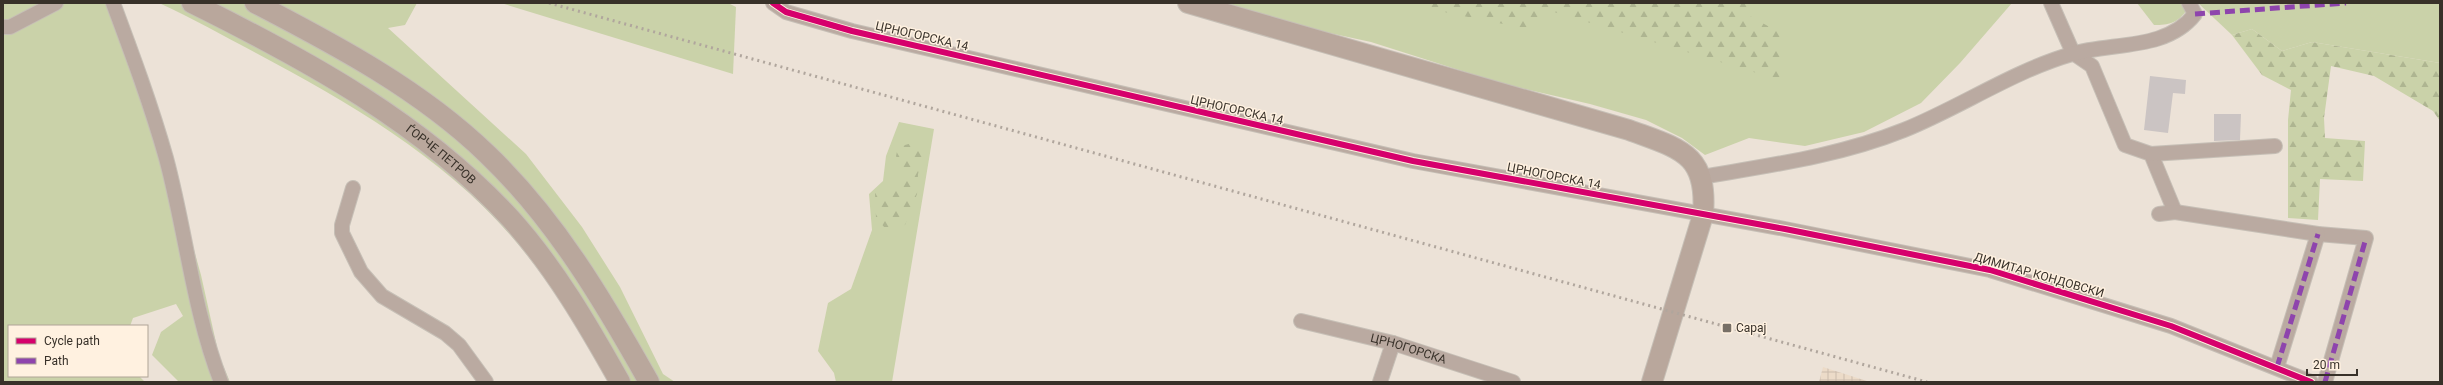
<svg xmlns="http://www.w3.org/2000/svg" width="2443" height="385" font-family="Roboto,sans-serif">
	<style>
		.industrial { fill: url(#industrial-grid) }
		.grass { fill: #cad2a9 }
		.forest { fill: url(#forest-firs) }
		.building { fill: #cbc4c3 }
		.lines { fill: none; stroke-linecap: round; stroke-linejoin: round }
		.street-casing { stroke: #c6bfb6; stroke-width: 16 }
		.secondary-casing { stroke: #c6bfb6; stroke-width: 22 }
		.street { stroke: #baaaa1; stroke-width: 14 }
		.secondary { stroke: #b9a79c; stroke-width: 20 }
		.rail { stroke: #b0a69d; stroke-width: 3; stroke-dasharray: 2 4; stroke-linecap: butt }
		.quiet { stroke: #8e44ad; stroke-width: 5; stroke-dasharray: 10 5; stroke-linecap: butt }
		.cycleway-casing { stroke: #fff1e0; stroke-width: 8 }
		.cycleway { stroke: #d6006c; stroke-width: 6 }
		.poi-dot { fill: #776f66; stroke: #fff1e0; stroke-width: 1.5 }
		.labels { text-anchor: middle; stroke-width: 3; stroke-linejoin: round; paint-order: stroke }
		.street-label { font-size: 12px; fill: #383129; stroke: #fff1e0 }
		.poi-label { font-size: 12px; fill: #383129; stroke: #fff1e0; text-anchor: start }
	</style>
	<defs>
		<pattern id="industrial-grid" width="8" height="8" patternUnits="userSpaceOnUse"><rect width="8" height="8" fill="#ecdbc8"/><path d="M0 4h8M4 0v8" fill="none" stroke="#cbbcac"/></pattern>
		<pattern id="forest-firs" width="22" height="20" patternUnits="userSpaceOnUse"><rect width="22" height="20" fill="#cad2a9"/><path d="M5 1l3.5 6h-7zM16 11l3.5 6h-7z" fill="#aeb591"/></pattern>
	</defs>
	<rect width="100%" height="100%" fill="#ece2d7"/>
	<path class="industrial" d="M1823 367 1870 382H1819Z"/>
	<g class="grass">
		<path d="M3 3H110L135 40 201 275 219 356 230 382H179L152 355 161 332 183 316 176 304 133 318 130 326H9V376H139L145 382H3Z"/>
		<path d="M159 3H417L405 25 388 28 526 154 582 227 620 287 663 374 675 382H611C581 332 551 282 512 237 443 157 348 102 256 53 224 36 192 18 159 3Z"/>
		<path d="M501 3H728L736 7 733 74Z"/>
		<path d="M1227 3H2012L1960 63 1921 103 1864 132 1805 146 1749 138 1705 155 1682 138 1646 120 1590 104 1503 84 1371 42 1302 27Z"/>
		<path d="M2137 3H2183L2186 11C2177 23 2169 25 2154 25Z"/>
		<path d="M2198 3H2440V63L2312 42 2282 51 2252 29 2232 35Z"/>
		<path d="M899 122 934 129 892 382H836L834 373 818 351 828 303 851 289 872 230 869 194 883 181 886 156Z"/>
	</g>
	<g class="forest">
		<path d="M1416 3H1750L1748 15 1784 35 1780 80 1554 12 1528 29 1448 13Z"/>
		<path d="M2252 29 2282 51 2312 42 2440 63V121L2433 111 2374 76 2331 66 2324 118 2325 138 2365 141 2363 181 2320 179 2318 220 2288 218V120L2291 90 2262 75 2232 35Z"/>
		<path d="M912 143 924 152 918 174 917 194 905 225 885 228 876 218 875 193 887 187 903 189 902 170 896 156 898 147Z"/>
	</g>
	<g class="building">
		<path d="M2150 76 2186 80 2185 94 2173 93 2168 133 2144 130Z"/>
		<path d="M2214 114H2241L2240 140 2214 141Z"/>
	</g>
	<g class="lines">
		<defs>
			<g id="street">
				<path d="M113 3C132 54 151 105 166 158 186 232 193 310 221 382"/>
				<path d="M773 3 786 12 852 31 1413 161 1785 229 1990 270 2171 326 2311 382"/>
				<path d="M2051 3 2073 53 2092 66 2125 145 2151 154 2175 212"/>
				<path d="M3 27H10L56 3"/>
				<path d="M2151 154 2275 146"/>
				<path d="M1702 177C1771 165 1839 156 1904 130 1961 107 2013 71 2072 54 2112 42 2166 51 2195 14L2189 3"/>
				<path d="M353 188 342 225V233L361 272 382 296 445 333 459 345 486 382"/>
				<path d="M2159 214 2175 212 2318 234 2366 238 2325 382"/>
				<path id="s1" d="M1301 321 1393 343 1513 382"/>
				<path d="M2277 367 2318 234"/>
				<path d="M1380 382 1393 343"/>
			</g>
			<g id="secondary">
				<path id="s2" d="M192 3C307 60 423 123 511 219 555 268 588 325 620 382"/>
				<path d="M255 3C336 45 421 90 487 154 555 219 603 300 649 382"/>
				<path d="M1188 3 1629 130C1680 149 1708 153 1703 215L1652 382"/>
			</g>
		</defs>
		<use href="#street" class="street-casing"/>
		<use href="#secondary" class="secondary-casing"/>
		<use href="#street" class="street"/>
		<use href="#secondary" class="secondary"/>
		<path class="rail" d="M549 3 1927 382"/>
		<g class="quiet">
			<path d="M2195 14 2346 3"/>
			<path d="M2277 367 2318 234"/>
			<path d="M2325 382 2366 238"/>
		</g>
		<defs>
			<path id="cycleway" d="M773 3 786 12 852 31 1413 161 1785 229 1990 270 2171 326 2311 382"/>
		</defs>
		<use href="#cycleway" class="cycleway-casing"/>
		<use href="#cycleway" class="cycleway"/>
	</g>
	<rect class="poi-dot" x="1722" y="323" width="10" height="10" rx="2"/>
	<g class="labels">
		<g class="street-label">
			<text transform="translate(922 36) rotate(13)" y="4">ЦРНОГОРСКА 14</text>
			<text transform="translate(1237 110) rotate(13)" y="4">ЦРНОГОРСКА 14</text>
			<text dy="4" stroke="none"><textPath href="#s2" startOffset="292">ЃОРЧЕ ПЕТРОВ</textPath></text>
			<text transform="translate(1554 176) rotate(11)" y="4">ЦРНОГОРСКА 14</text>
			<text transform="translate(2039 275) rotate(16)" y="4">ДИМИТАР КОНДОВСКИ</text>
			<text dy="4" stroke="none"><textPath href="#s1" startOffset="111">ЦРНОГОРСКА</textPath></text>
		</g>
		<g class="poi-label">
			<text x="1736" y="332">Сарај</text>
		</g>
	</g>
	<rect width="2443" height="385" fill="none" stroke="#383129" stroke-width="8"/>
	<rect x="8" y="325" width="140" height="52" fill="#fff1e0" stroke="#afa497"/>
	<rect x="16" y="338" width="20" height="6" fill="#d6006c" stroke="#afa497"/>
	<text x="44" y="345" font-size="12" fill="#383129">Cycle path</text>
	<rect x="16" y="358" width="20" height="6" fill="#8e44ad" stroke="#afa497"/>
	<text x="44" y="365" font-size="12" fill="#383129">Path</text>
	<path d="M2307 369v6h50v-6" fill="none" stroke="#383129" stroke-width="2"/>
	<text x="2313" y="369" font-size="12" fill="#383129" stroke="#fff1e0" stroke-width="3" paint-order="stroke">20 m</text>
</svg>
